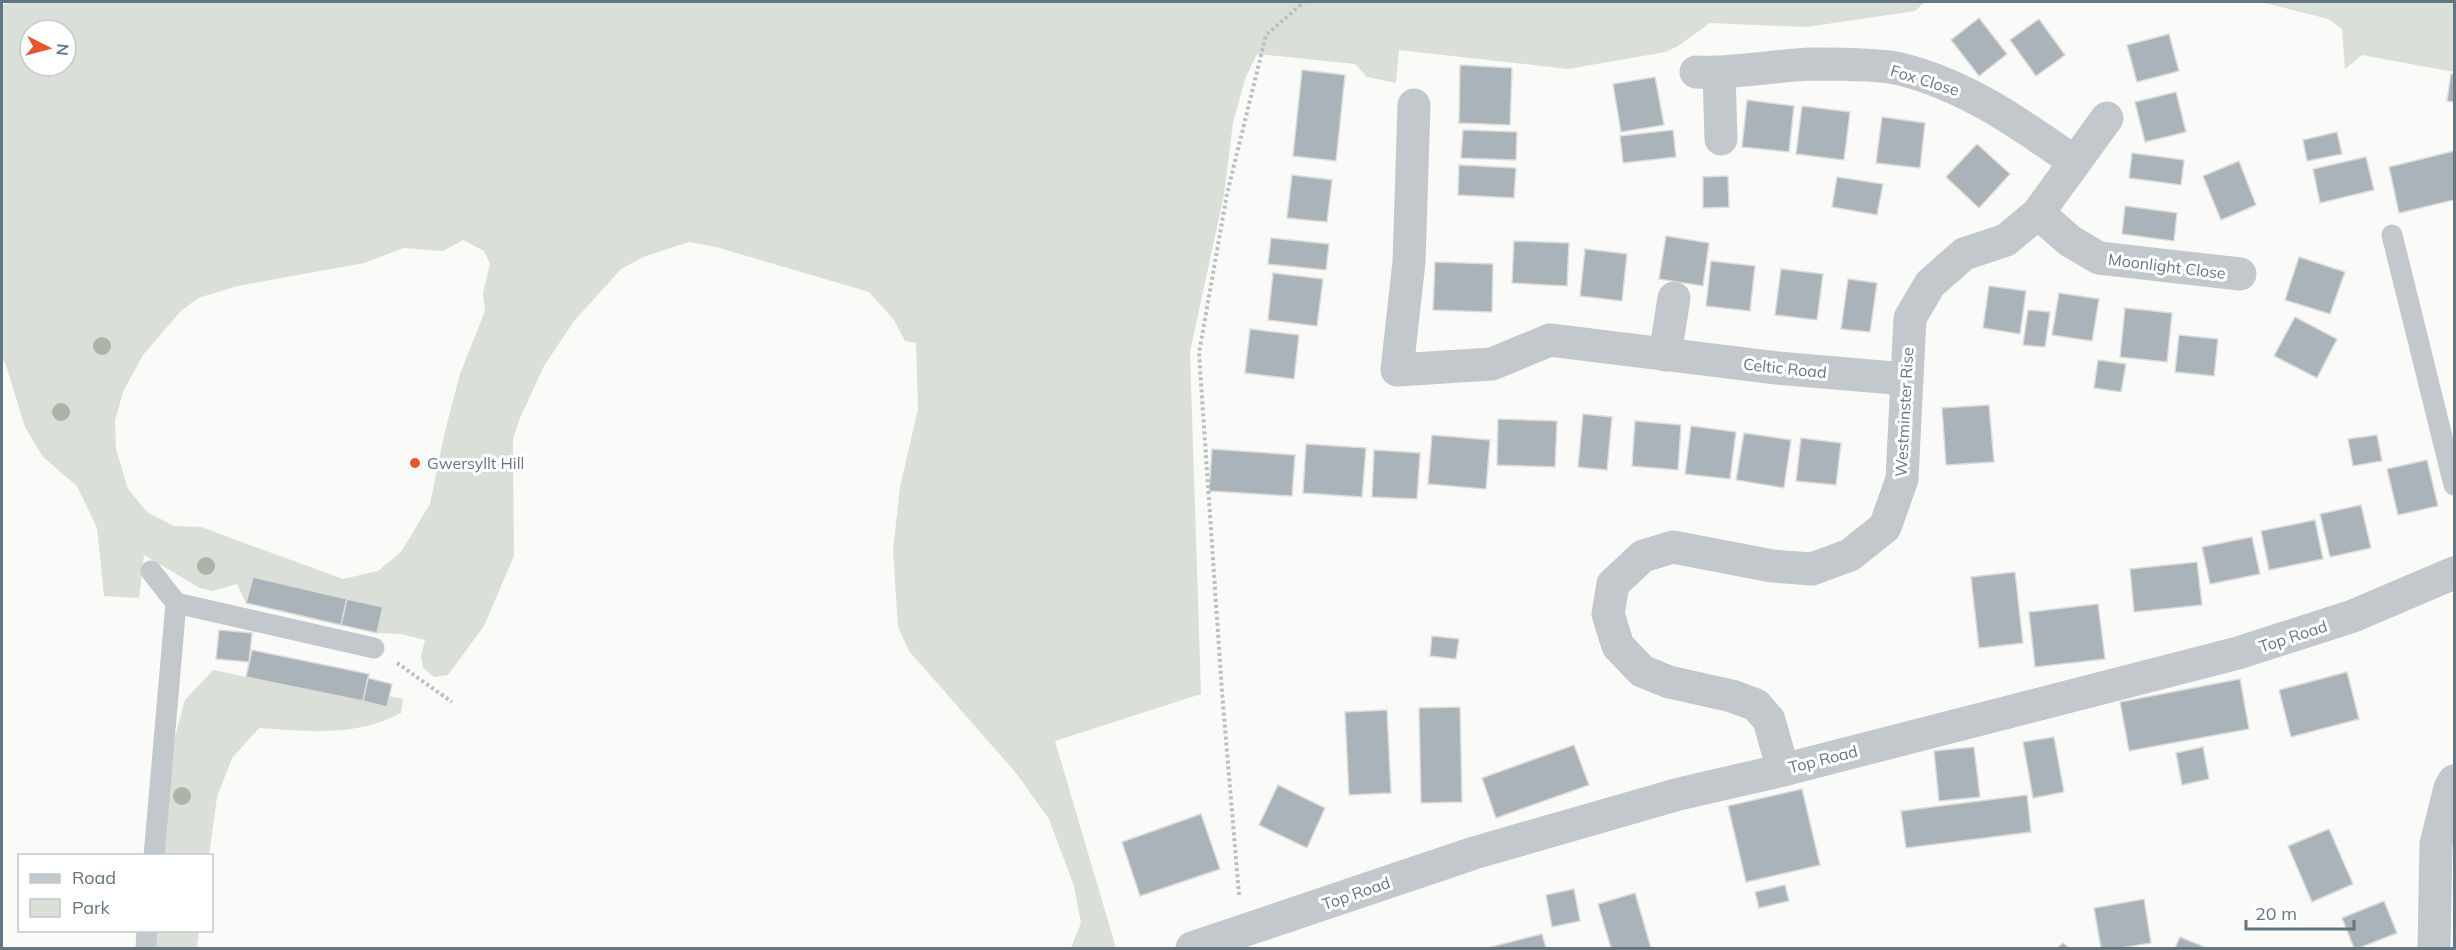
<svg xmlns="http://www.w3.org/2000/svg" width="2456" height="950" font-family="Mulish,sans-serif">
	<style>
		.green { fill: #dadfd7; fill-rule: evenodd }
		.building { fill: #aab3b9; stroke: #dcdcda; stroke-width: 1.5 }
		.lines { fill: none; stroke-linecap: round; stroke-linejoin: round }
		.path { stroke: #bbbfc2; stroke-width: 4; stroke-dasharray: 3 3; stroke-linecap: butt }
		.service { stroke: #c3c8cc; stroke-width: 21 }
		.minor { stroke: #c3c8cc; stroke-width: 33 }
		.tertiary { stroke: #c3c8cc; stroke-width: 33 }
		.tree { fill: #aab4a7 }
		.poi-dot { fill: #e4572e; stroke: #fff; stroke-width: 2 }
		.labels { text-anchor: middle; stroke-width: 6; stroke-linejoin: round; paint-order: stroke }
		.street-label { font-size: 16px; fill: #657683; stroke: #fff }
		.poi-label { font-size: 16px; fill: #657683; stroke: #fff; text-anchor: start }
	</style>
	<rect width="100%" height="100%" fill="#fafaf8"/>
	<g class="green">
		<path d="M13 2H1925L1915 11 1807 27 1710 23 1678 46 1666 52 1568 69 1399 50 1396 83 1367 77 1355 64 1257 54 1245 79 1233 123 1224 195 1190 352 1201 694 1055 741 1116 948H1071L1081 923 1074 886 1049 819 1016 773 909 651 898 627 893 550 900 487 918 409 916 343 905 341 894 320 869 292 716 247 689 242 643 257 621 269 574 321 544 366 520 418 513 439 514 556 484 626 448 675 434 677 423 668 421 656 425 640 401 634 377 633 383 607 253 577 246 603 237 584 212 591 200 588 144 555 139 598 104 596 97 528 77 486 43 457 25 427 5 362 2 359V5ZM30 30H66V66H30ZM463 240 484 251 490 264 483 293 485 311 460 374 445 431 430 504 401 552 378 571 343 579 201 527 174 526 147 512 128 489 116 449 115 421 123 392 143 355 181 311 198 298 238 286 364 263 404 248 443 251Z"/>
		<path d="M2261 2H2454V72L2362 55 2345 69 2342 29 2328 19Z"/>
		<path d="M213 670 363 701 389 696 403 699 401 713C358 737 307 731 259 728L232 758 217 797 209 855 164 856 172 748 185 700Z"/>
		<path d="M158 931H199L197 948H156Z"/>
	</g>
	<g class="building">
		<path d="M1979 18 2007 54 1979 76 1951 40Z"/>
		<path d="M2039 19 2065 55 2036 76 2010 40Z"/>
		<path d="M2169 34 2179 71 2137 82 2127 45Z"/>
		<path d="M1460 65 1512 68 1510 125 1459 123Z"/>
		<path d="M1302 70 1345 75 1336 161 1293 156Z"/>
		<path d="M2451 74H2454V102L2447 101Z"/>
		<path d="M1655 77 1664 125 1621 132 1613 84Z"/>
		<path d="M2176 92 2186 132 2145 142 2135 102Z"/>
		<path d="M1747 100 1794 106 1789 152 1742 147Z"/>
		<path d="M1802 106 1850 112 1844 160 1796 154Z"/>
		<path d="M1882 117 1925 123 1920 168 1876 163Z"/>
		<path d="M1463 130 1517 132 1516 160 1461 158Z"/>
		<path d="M1673 130 1676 157 1623 163 1620 136Z"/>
		<path d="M2337 132 2342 154 2307 161 2303 140Z"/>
		<path d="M1977 144 2010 174 1979 208 1946 177Z"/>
		<path d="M2454 151V200L2399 213 2389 167Z"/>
		<path d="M2132 153 2184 160 2181 185 2129 178Z"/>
		<path d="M2366 157 2374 190 2320 203 2313 169Z"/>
		<path d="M2239 161 2256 205 2221 220 2203 176Z"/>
		<path d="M1459 165 1516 168 1514 198 1458 195Z"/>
		<path d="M1292 175 1332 180 1327 222 1287 218Z"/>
		<path d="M1728 176 1729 207 1703 208V177Z"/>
		<path d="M1837 177 1883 184 1877 215 1832 207Z"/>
		<path d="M2125 206 2177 213 2174 241 2122 234Z"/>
		<path d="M1666 236 1709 243 1703 286 1659 279Z"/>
		<path d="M1271 238 1329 244 1326 270 1268 264Z"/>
		<path d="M1514 241 1569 243 1567 286 1512 283Z"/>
		<path d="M1585 249 1627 254 1622 301 1580 296Z"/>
		<path d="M2299 257 2345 272 2330 314 2285 300Z"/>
		<path d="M1711 261 1755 266 1750 311 1706 306Z"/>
		<path d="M1435 262 1493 264 1492 312 1433 310Z"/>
		<path d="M1781 269 1823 274 1817 320 1775 315Z"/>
		<path d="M1273 273 1323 279 1317 326 1268 320Z"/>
		<path d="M1848 279 1877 283 1870 332 1841 329Z"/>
		<path d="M1989 286 2026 291 2020 334 1983 328Z"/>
		<path d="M2059 293 2099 299 2092 341 2052 335Z"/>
		<path d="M2125 308 2172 313 2167 362 2120 357Z"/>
		<path d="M2028 310 2050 312 2045 347 2023 345Z"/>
		<path d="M2295 317 2337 339 2317 378 2274 356Z"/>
		<path d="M1250 329 1299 335 1294 379 1245 373Z"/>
		<path d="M2179 335 2218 339 2214 376 2175 372Z"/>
		<path d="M2098 360 2126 364 2121 392 2094 388Z"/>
		<path d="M1989 405 1994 462 1946 465 1942 408Z"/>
		<path d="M1583 414 1612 417 1607 470 1578 467Z"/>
		<path d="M1498 419 1557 421 1555 467 1497 465Z"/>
		<path d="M1635 421 1681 425 1678 470 1632 466Z"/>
		<path d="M1691 426 1736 432 1730 479 1685 474Z"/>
		<path d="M1744 433 1791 440 1784 488 1736 480Z"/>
		<path d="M1432 435 1490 440 1486 489 1428 484Z"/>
		<path d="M2377 435 2382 461 2353 466 2348 439Z"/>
		<path d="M1801 438 1841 443 1836 485 1796 481Z"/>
		<path d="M1306 444 1366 448 1362 497 1303 493Z"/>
		<path d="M1212 449 1295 455 1292 496 1209 491Z"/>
		<path d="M1374 450 1420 453 1417 499 1372 497Z"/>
		<path d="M2427 460 2438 506 2398 515 2387 469Z"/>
		<path d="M2361 505 2371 548 2330 557 2320 514Z"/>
		<path d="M2315 520 2323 559 2269 570 2261 531Z"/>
		<path d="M2252 537 2260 574 2210 584 2202 547Z"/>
		<path d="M2197 562 2202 605 2134 612 2130 569Z"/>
		<path d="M2015 572 2023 643 1979 648 1971 577Z"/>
		<path d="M253 577 347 599 341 625 246 603Z"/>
		<path d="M347 599 383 607 377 633 341 625Z"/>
		<path d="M2098 604 2105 659 2035 667 2029 612Z"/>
		<path d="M219 630 252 633 249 662 216 659Z"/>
		<path d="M1432 636 1459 639 1456 659 1430 656Z"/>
		<path d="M252 650 369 674 363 701 246 677Z"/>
		<path d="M2347 672 2359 719 2291 737 2279 690Z"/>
		<path d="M368 678 392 684 387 707 363 701Z"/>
		<path d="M2240 679 2249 729 2129 751 2120 702Z"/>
		<path d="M1460 707 1462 802 1421 803 1419 708Z"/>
		<path d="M1387 710 1391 793 1349 795 1345 712Z"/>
		<path d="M2054 737 2064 792 2033 798 2023 742Z"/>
		<path d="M1574 745 1589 785 1496 818 1482 778Z"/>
		<path d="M1974 747 1980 797 1939 801 1934 751Z"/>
		<path d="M2203 747 2209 779 2182 785 2176 753Z"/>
		<path d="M1278 785 1325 808 1307 848 1259 825Z"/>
		<path d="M1802 789 1820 865 1746 882 1728 806Z"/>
		<path d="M2027 795 2031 832 1906 848 1901 811Z"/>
		<path d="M1201 814 1220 869 1140 896 1122 842Z"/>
		<path d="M2329 829 2353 884 2312 902 2288 846Z"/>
		<path d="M1785 885 1789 901 1759 908 1755 892Z"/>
		<path d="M1574 889 1580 921 1552 927 1546 895Z"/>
		<path d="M1635 893 1651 948H1611L1598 904Z"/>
		<path d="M2144 899 2151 943 2121 948H2101L2094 908Z"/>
		<path d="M2384 901 2397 933 2359 948H2354L2342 918Z"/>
		<path d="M1542 934 1546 948H1492L1491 947Z"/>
		<path d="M2180 937 2207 948H2175Z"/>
		<path d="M2063 943 2069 948H2057Z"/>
	</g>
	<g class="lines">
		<g class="path">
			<path d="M397 663 452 702"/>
			<path d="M1239 895 1222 692 1199 353 1227 194 1266 35 1304 2"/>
		</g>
		<g class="service">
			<path d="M2392 235 2454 485"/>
			<path d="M151 571 176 603 154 856"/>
			<path d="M176 603 374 648"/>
			<path d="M146 948 147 930"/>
		</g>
		<g class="minor">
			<path d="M1696 72C1735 74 1774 65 1813 64 1834 64 1881 64 1900 69 1966 85 2020 124 2075 162"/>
			<path d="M1719 73 1721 139"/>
			<path d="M1414 105 1409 262 1397 370 1492 364 1550 340 1777 368 1906 379"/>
			<path d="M2038 213 2070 241 2099 258 2240 274"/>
			<path d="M1665 355 1674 298"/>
			<path d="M1783 770 1769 720 1756 705 1732 696 1669 682 1642 671 1618 646 1608 614 1613 584 1643 556 1673 547 1772 566 1812 569 1850 555 1885 527 1902 479 1910 318 1930 284 1964 254 2006 240 2038 213 2107 118"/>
			<path d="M2434 948 2436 844 2450 788 2454 781"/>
		</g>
		<path class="tertiary" d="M1192 948 1474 853 1679 794 1783 770 2238 653 2353 616 2454 573"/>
	</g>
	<g class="tree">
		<circle cx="102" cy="346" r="9"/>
		<circle cx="61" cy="412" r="9"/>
		<circle cx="206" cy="566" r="9"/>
		<circle cx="182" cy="796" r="9"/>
	</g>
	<circle class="poi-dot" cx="415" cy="463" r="6"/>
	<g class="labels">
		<g class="street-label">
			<text transform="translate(1925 80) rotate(17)" y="6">Fox Close</text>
			<text transform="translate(2167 266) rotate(7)" y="6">Moonlight Close</text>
			<text transform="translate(1785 368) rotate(6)" y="6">Celtic Road</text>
			<text transform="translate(1904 412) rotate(-87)" y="6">Westminster Rise</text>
			<text transform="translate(2293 636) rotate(-18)" y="6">Top Road</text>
			<text transform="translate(1823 759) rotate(-14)" y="6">Top Road</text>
			<text transform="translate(1356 893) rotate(-19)" y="6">Top Road</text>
		</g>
		<g class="poi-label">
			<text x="427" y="469">Gwersyllt Hill</text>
		</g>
	</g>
	<rect width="2456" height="950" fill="none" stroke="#657683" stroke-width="6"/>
	<rect x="18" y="854" width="195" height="78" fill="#ffffff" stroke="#c1c8cd" stroke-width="1.5"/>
	<rect x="30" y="874" width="30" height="9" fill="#c3c8cc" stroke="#c1c8cd" stroke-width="1.5"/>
	<text x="72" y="884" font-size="18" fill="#657683">Road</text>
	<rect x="30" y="899" width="30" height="18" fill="#dadfd7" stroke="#c1c8cd" stroke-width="1.5"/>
	<text x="72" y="914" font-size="18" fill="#657683">Park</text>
	<g transform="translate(48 48) rotate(96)"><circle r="28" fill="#ffffff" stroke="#c1c8cd" stroke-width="1.5"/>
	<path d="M0-4.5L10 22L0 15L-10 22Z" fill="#e4572e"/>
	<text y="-9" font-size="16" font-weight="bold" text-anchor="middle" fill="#657683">N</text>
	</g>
	<path d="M2246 920v9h108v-9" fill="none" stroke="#657683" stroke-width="3"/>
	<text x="2255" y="920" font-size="18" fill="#657683" stroke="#ffffff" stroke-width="4.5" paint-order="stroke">20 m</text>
</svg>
